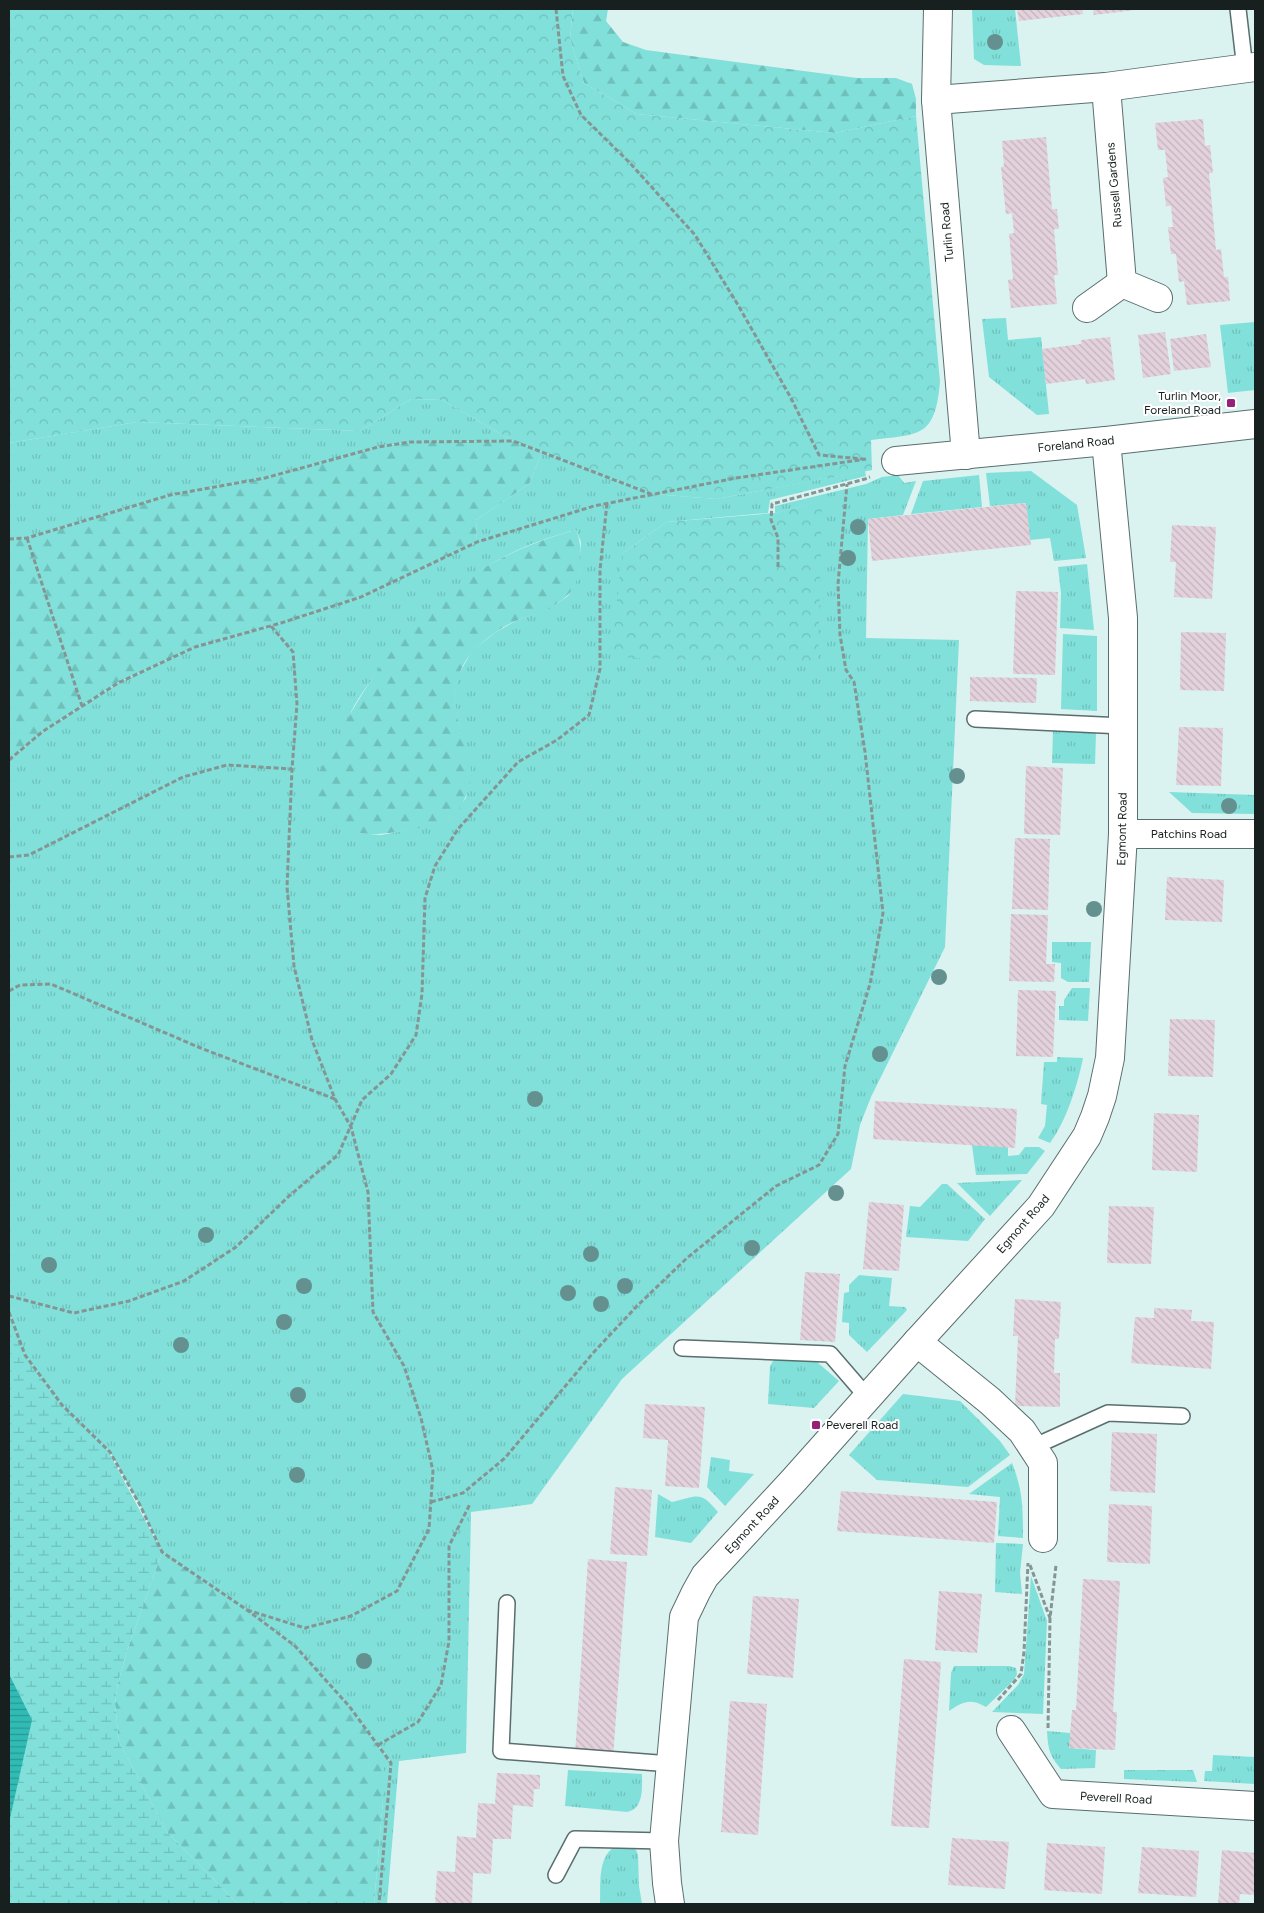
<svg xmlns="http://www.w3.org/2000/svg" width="1264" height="1913" font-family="Figtree,sans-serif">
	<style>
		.grass { fill: url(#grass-tufts); fill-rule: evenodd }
		.forest { fill: url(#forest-firs) }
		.wetland { fill: url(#wetland-marsh) }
		.park { fill: url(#park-crowns) }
		.water { fill: url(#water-rules) }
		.building { fill: url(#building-back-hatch) }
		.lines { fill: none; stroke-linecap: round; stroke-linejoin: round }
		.lane-casing { stroke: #596e6d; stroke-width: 18 }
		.street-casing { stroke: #596e6d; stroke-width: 30 }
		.path { stroke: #849594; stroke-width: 3; stroke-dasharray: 5 2.5; stroke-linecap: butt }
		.lane { stroke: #fff; stroke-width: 15 }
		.street { stroke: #fff; stroke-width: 28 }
		.tree { fill: #64918f }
		.poi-dot { fill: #98207b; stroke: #fff; stroke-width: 2 }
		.labels { text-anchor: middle; stroke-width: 4; stroke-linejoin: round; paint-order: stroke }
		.street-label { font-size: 12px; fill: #17201f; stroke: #fff }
		.poi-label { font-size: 12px; fill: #17201f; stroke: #fff; text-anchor: end }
	</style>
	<defs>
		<pattern id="grass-tufts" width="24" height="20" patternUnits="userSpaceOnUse" patternTransform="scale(1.25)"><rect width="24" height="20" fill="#81e0da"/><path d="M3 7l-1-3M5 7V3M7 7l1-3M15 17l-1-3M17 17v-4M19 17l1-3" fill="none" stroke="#6fc0bb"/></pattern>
		<pattern id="forest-firs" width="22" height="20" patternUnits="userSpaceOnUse" patternTransform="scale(1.25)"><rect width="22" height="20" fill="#81e0da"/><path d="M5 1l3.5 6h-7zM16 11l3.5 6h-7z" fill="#6fc0bb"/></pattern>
		<pattern id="wetland-marsh" width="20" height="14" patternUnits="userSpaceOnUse" patternTransform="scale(1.25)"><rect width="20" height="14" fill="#81e0da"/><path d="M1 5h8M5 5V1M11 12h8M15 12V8" fill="none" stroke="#6fc0bb"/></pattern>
		<pattern id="park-crowns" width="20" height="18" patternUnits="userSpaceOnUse" patternTransform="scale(1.25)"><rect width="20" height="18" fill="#81e0da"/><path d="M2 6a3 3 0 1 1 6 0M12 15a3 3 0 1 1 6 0" fill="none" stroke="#6fc0bb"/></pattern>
		<pattern id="water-rules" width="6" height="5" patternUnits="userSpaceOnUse" patternTransform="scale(1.25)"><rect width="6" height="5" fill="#31bbb5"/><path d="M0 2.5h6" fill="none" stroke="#299893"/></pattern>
		<pattern id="building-back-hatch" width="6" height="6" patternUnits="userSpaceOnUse" patternTransform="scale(1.25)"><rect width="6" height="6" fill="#e3d1dc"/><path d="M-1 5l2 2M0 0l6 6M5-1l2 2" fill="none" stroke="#c2b3bc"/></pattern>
	</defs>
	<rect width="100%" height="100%" fill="#daf2f0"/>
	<g class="grass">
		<path d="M972 9H1015L1021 66 984 65 974 59Z"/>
		<path d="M1006 318 1008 340 1041 337 1049 414 1037 415 989 377 982 319Z"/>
		<path d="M1255 322V390L1228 393 1220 325Z"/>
		<path d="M411 399 442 400 513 441 410 442 378 447 265 478 170 495 27 538 9 539V443L137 422 360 431Z"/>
		<path d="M542 452 653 494 716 499 865 471 866 476 770 500 768 513 666 522 622 554 821 501 775 513V506L866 484 882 477 898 475 904 483 916 481 903 515 868 519 866 638 959 640 945 947 871 1097 860 1125 851 1169 622 1379 532 1504 471 1512 466 1753 399 1761 387 1904H374L383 1800V1762L390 1761 349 1706 295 1646 247 1610 162 1552 140 1505 110 1452 62 1405 25 1355 9 1312V760L42 732 118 683 195 647 281 623 361 597 477 542 476 520 529 484ZM576 530 581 542 579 572 568 596 558 603 514 622 496 632 472 651 456 679 455 705 460 732 471 772 466 798 450 818 418 828 381 835 357 833C354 803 352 773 350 743 349 735 346 723 349 717 355 701 368 685 377 672 428 600 490 551 576 530Z"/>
		<path d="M1031 471 1077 505 1086 558 1054 561 1050 538 1030 540 1026 503 990 506 986 473Z"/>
		<path d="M979 475 982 507 911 514 923 481Z"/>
		<path d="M1087 564 1094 630 1060 628 1061 593 1058 567Z"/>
		<path d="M1063 634 1097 636V711L1061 709Z"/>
		<path d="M1053 730 1096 732 1095 764 1052 763Z"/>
		<path d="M1169 792 1255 795V814L1192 813Z"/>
		<path d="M1052 942H1091L1089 982H1068L1061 978V963L1052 962Z"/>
		<path d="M1072 988H1090L1088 1021 1059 1020V1006H1064V1000Z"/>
		<path d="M1057 1057 1083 1058C1078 1084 1066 1122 1050 1143L1038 1138 1045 1126 1047 1105 1041 1104 1044 1062H1057Z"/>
		<path d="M972 1145 1008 1147V1156L1019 1155 1025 1147H1039L1045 1151 1027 1174 976 1175Z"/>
		<path d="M1022 1180 990 1216 957 1183Z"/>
		<path d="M942 1184H947L985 1219 968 1241 906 1237 910 1206 920 1207Z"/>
		<path d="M859 1275 892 1278 889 1306 905 1307 907 1310 867 1352 849 1335V1323L842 1322 844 1293 849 1292V1285Z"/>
		<path d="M779 1358 817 1362 839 1381 814 1408 768 1404 770 1366 773 1361Z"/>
		<path d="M903 1394 960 1401 1000 1441 1010 1455 968 1487 877 1480 849 1455Z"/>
		<path d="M711 1457 730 1460 729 1471 754 1474 725 1506 707 1487Z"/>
		<path d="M1012 1463C1023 1491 1023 1508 1023 1538L998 1536 1000 1497 969 1494Z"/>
		<path d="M658 1494 672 1502C698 1496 700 1490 718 1512L691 1543 655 1537Z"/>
		<path d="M996 1543 1023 1544 1020 1573 1022 1594 995 1592Z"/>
		<path d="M1031 1576 1047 1621 1043 1714 992 1712 1018 1685 1024 1674Z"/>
		<path d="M954 1666H1009L1016 1668 1017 1674 1014 1680 986 1707C971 1698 963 1701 949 1711L951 1673Z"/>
		<path d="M1047 1731 1070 1733V1748L1096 1750 1095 1768 1061 1769C1049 1755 1048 1748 1047 1731Z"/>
		<path d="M1213 1755 1255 1757V1784L1204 1781 1205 1771H1212Z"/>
		<path d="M568 1770 642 1774C642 1788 644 1809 627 1812L565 1806Z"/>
		<path d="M1124 1770H1193L1197 1782 1124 1779Z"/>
		<path d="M614 1847H632L636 1850 638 1855 639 1886 642 1904H600C601 1885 597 1859 614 1847Z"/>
	</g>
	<g class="forest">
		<path d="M573 9H608L606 21 623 42 646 50 857 78H896L912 84 916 99V116L835 133 637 114 584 83 570 39Z"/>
		<path d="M513 441 542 452 529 484 476 520 477 542 361 597 281 623 195 647 117 683 42 732 9 760V539L27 538 170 495 265 478 378 447 410 442Z"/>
		<path d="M576 530C581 542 581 552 580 565 577 603 546 609 516 621 503 626 493 634 482 643 452 667 452 699 461 734 464 746 469 757 471 769 473 785 463 808 450 818 438 827 386 835 370 834 351 833 334 831 323 814 320 809 315 803 314 798 311 783 324 764 330 751 358 698 390 644 436 603 475 568 525 543 576 530Z"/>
		<path d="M162 1552 247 1610 295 1646 349 1706 391 1763H384L383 1800 374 1904H238L167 1832 119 1742 115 1704 118 1683 127 1651Z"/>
	</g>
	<path class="wetland" d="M9 1312 25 1355 62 1405 107 1449 162 1552 127 1651 118 1683 115 1704 119 1742 167 1832 238 1904H9Z"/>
	<g class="park">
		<path d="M9 9H573L570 39 584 83 637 114 835 133 916 116 940 382C935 438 920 434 871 440L872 470 716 499 653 494 513 441 442 400 411 399 360 431 137 422 9 443Z"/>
		<path d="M822 501 818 664 611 657 622 554 666 522 775 513Z"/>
	</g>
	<path class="water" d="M9 1674 32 1720 9 1823Z"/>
	<g class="building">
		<path d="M1017 9H1082L1083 14 1019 21Z"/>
		<path d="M1093 9H1135V10L1094 15Z"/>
		<path d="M1203 119 1205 146 1210 145 1213 173H1209L1216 250 1221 249 1224 277H1228L1230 301 1187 305 1184 281 1179 282 1176 254H1171L1168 227H1173L1171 206H1166L1163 178 1168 177 1165 150H1158L1155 123Z"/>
		<path d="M1046 137 1052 209H1057L1059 229H1054L1058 275H1054L1057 304 1011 308 1008 280 1013 279 1009 234 1014 233 1012 213 1006 214 1001 167 1004 166 1002 141Z"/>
		<path d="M1165 332 1171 374 1143 378 1138 335Z"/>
		<path d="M1206 334 1211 367 1174 371 1170 339Z"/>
		<path d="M1110 337 1115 380 1086 384 1085 379 1046 384 1042 349 1081 344V340Z"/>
		<path d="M1026 503 1031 545 872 561 868 519Z"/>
		<path d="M1172 525 1216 527 1212 599 1174 597 1176 562H1170Z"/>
		<path d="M1016 591 1058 592 1055 675 1013 674Z"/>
		<path d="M1181 632 1226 633 1224 691 1180 690Z"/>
		<path d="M970 677 1037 678 1036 703 970 701Z"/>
		<path d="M1179 727 1223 728 1221 786 1176 785Z"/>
		<path d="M1026 766 1063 768 1060 835 1024 834Z"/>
		<path d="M1015 838 1050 839 1048 910 1012 909Z"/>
		<path d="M1167 877 1224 880 1222 922 1165 920Z"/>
		<path d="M1011 914 1048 915 1046 964H1055L1054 982 1009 981Z"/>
		<path d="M1018 990 1056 991 1053 1057 1016 1056Z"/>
		<path d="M1170 1019 1215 1020 1213 1077 1168 1076Z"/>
		<path d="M875 1101 1017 1109 1015 1148 873 1139Z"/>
		<path d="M1154 1113 1199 1115 1197 1172 1152 1170Z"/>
		<path d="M869 1202 904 1205 899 1271 863 1269Z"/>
		<path d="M1109 1206 1154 1207 1151 1264 1107 1263Z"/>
		<path d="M805 1272 840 1274 835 1342 800 1340Z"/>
		<path d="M1015 1299 1061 1302 1059 1339H1055L1054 1373H1060V1407L1015 1406 1018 1336H1013Z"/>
		<path d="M1154 1308 1192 1310 1191 1321 1214 1322 1211 1369 1131 1363 1135 1317 1154 1318Z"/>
		<path d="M645 1404 705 1407 699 1488 665 1486 668 1440 643 1438Z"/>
		<path d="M1112 1432 1157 1434 1155 1493 1110 1491Z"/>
		<path d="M615 1487 652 1490 647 1556 610 1554Z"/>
		<path d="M841 1491 997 1502 994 1543 837 1531Z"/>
		<path d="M1109 1504 1152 1506 1150 1564 1107 1562Z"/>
		<path d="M588 1559 627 1562 613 1758 575 1755Z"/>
		<path d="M1083 1579 1120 1581 1113 1712H1117L1115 1750 1069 1748 1072 1710H1076Z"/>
		<path d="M939 1591 982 1594 977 1653 935 1650Z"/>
		<path d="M753 1596 799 1599 793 1678 747 1674Z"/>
		<path d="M904 1659 941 1662 929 1828 891 1826Z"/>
		<path d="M730 1701 767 1704 758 1835 721 1832Z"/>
		<path d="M497 1773 540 1775V1789H534L533 1807 513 1805 511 1839H493L491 1874 473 1873 472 1904H435L437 1871 455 1872 457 1836 476 1838 478 1803 495 1804Z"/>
		<path d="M952 1838 1009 1842 1005 1889 948 1885Z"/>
		<path d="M1047 1843 1105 1847 1102 1894 1044 1890Z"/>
		<path d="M1142 1847 1199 1851 1196 1897 1138 1893Z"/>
		<path d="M1222 1850 1255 1853V1895L1240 1894 1239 1904H1218Z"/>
	</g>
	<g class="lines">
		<defs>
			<g id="lane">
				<path d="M1238 9 1245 69"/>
				<path d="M975 719 1123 726"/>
				<path d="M682 1348 830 1354 868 1398"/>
				<path d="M1033 1447 1108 1413 1182 1416"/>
				<path d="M507 1603 501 1751 671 1764"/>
				<path d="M556 1875 575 1839 664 1841"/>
			</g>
			<g id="street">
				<path d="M938 9 936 100 966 455"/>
				<path d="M1106 87 1122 283 1158 298"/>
				<path d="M936 100 1106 87 1255 67"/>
				<path d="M1087 308 1122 283"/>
				<path d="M896 461 1106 441 1255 424"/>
				<path d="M1123 834H1255"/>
				<path d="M917 1342 990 1401 1022 1431 1043 1463V1538"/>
				<path d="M1011 1730 1053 1794 1255 1806"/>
				<path d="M670 1904 667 1883 664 1841 684 1617 696 1592 705 1576 794 1480 917 1342 1041 1206 1087 1136 1095 1117 1102 1096 1110 1058 1123 834V618L1106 441"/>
			</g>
		</defs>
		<use href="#lane" class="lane-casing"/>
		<use href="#street" class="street-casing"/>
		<g class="path">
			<path d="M556 9 563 76 581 115 629 162 695 235 738 305 791 398 819 455 863 459"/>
			<path d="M27 538 82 706"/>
			<path d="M9 539 27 538 170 495 265 478 378 447 410 442 513 441 651 494"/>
			<path d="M778 567V538L771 520 772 504 865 479 870 477"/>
			<path d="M9 760 42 732 118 683 195 647 281 623 361 597 477 542 594 506 736 478 866 459"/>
			<path d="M9 857 29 855 183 777 227 765 292 769"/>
			<path d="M9 991 20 985 51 984 203 1049 335 1099"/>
			<path d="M9 1296 74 1313 129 1301 184 1281 236 1247 289 1196 338 1155 362 1100 391 1074 416 1035 422 994 425 898 435 866 458 829 518 762 557 740 589 715 600 669V570L607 503"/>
			<path d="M9 1312 25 1355 62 1405 110 1452 140 1505 162 1552 247 1610 295 1646 349 1706 391 1763 379 1904"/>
			<path d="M431 1502 463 1493 505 1458 593 1353 637 1306 687 1258 776 1186 819 1165 838 1134 845 1066 870 984 883 913 865 752 854 682 846 670 840 635 838 584 847 484"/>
			<path d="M1030 1565 1050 1618"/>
			<path d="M247 1610 305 1628 351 1616 397 1591 429 1529 433 1471 421 1418 404 1366 373 1312 368 1192 351 1127 335 1099 312 1040 294 966 287 887 292 769 297 704 293 652 271 626"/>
			<path d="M998 1700 1021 1674 1024 1652 1028 1563"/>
			<path d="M1048 1728 1050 1618 1056 1565"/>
			<path d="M378 1745 418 1722 441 1685 449 1641V1546L470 1504"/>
		</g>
		<use href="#lane" class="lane"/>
		<use href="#street" class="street"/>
	</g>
	<g class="tree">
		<circle cx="995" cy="42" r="8"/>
		<circle cx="858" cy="527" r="8"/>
		<circle cx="848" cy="558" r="8"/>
		<circle cx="957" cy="776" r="8"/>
		<circle cx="1229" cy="806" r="8"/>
		<circle cx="1094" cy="909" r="8"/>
		<circle cx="939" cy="977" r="8"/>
		<circle cx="880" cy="1054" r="8"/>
		<circle cx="535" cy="1099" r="8"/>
		<circle cx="836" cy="1193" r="8"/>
		<circle cx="206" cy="1235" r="8"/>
		<circle cx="752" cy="1248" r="8"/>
		<circle cx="591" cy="1254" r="8"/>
		<circle cx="49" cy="1265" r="8"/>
		<circle cx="304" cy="1286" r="8"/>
		<circle cx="625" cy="1286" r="8"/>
		<circle cx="568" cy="1293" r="8"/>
		<circle cx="601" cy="1304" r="8"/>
		<circle cx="284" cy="1322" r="8"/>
		<circle cx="181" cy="1345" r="8"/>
		<circle cx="298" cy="1395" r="8"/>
		<circle cx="297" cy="1475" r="8"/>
		<circle cx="364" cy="1661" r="8"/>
	</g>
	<g class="poi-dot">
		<rect x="1226" y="398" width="10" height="10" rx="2.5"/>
		<rect x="811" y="1420" width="10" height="10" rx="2.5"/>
	</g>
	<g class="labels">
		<g class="street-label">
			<text transform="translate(1114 185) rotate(-95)" y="4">Russell Gardens</text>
			<text transform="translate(947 232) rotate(-95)" y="4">Turlin Road</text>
			<text transform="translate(1076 444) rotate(-6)" y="4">Foreland Road</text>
			<text transform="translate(1122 829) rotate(-89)" y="4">Egmont Road</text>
			<text x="1189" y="838">Patchins Road</text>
			<text transform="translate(1023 1224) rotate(-49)" y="4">Egmont Road</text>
			<text transform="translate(752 1525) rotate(-47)" y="4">Egmont Road</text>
			<text transform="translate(1116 1798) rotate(3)" y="4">Peverell Road</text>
		</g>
		<g class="poi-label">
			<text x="1221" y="400">Turlin Moor,<tspan x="1221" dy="14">Foreland Road</tspan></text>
			<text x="826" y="1429" text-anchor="start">Peverell Road</text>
		</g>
	</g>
	<rect width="1264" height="1913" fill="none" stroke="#17201f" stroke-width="20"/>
</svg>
